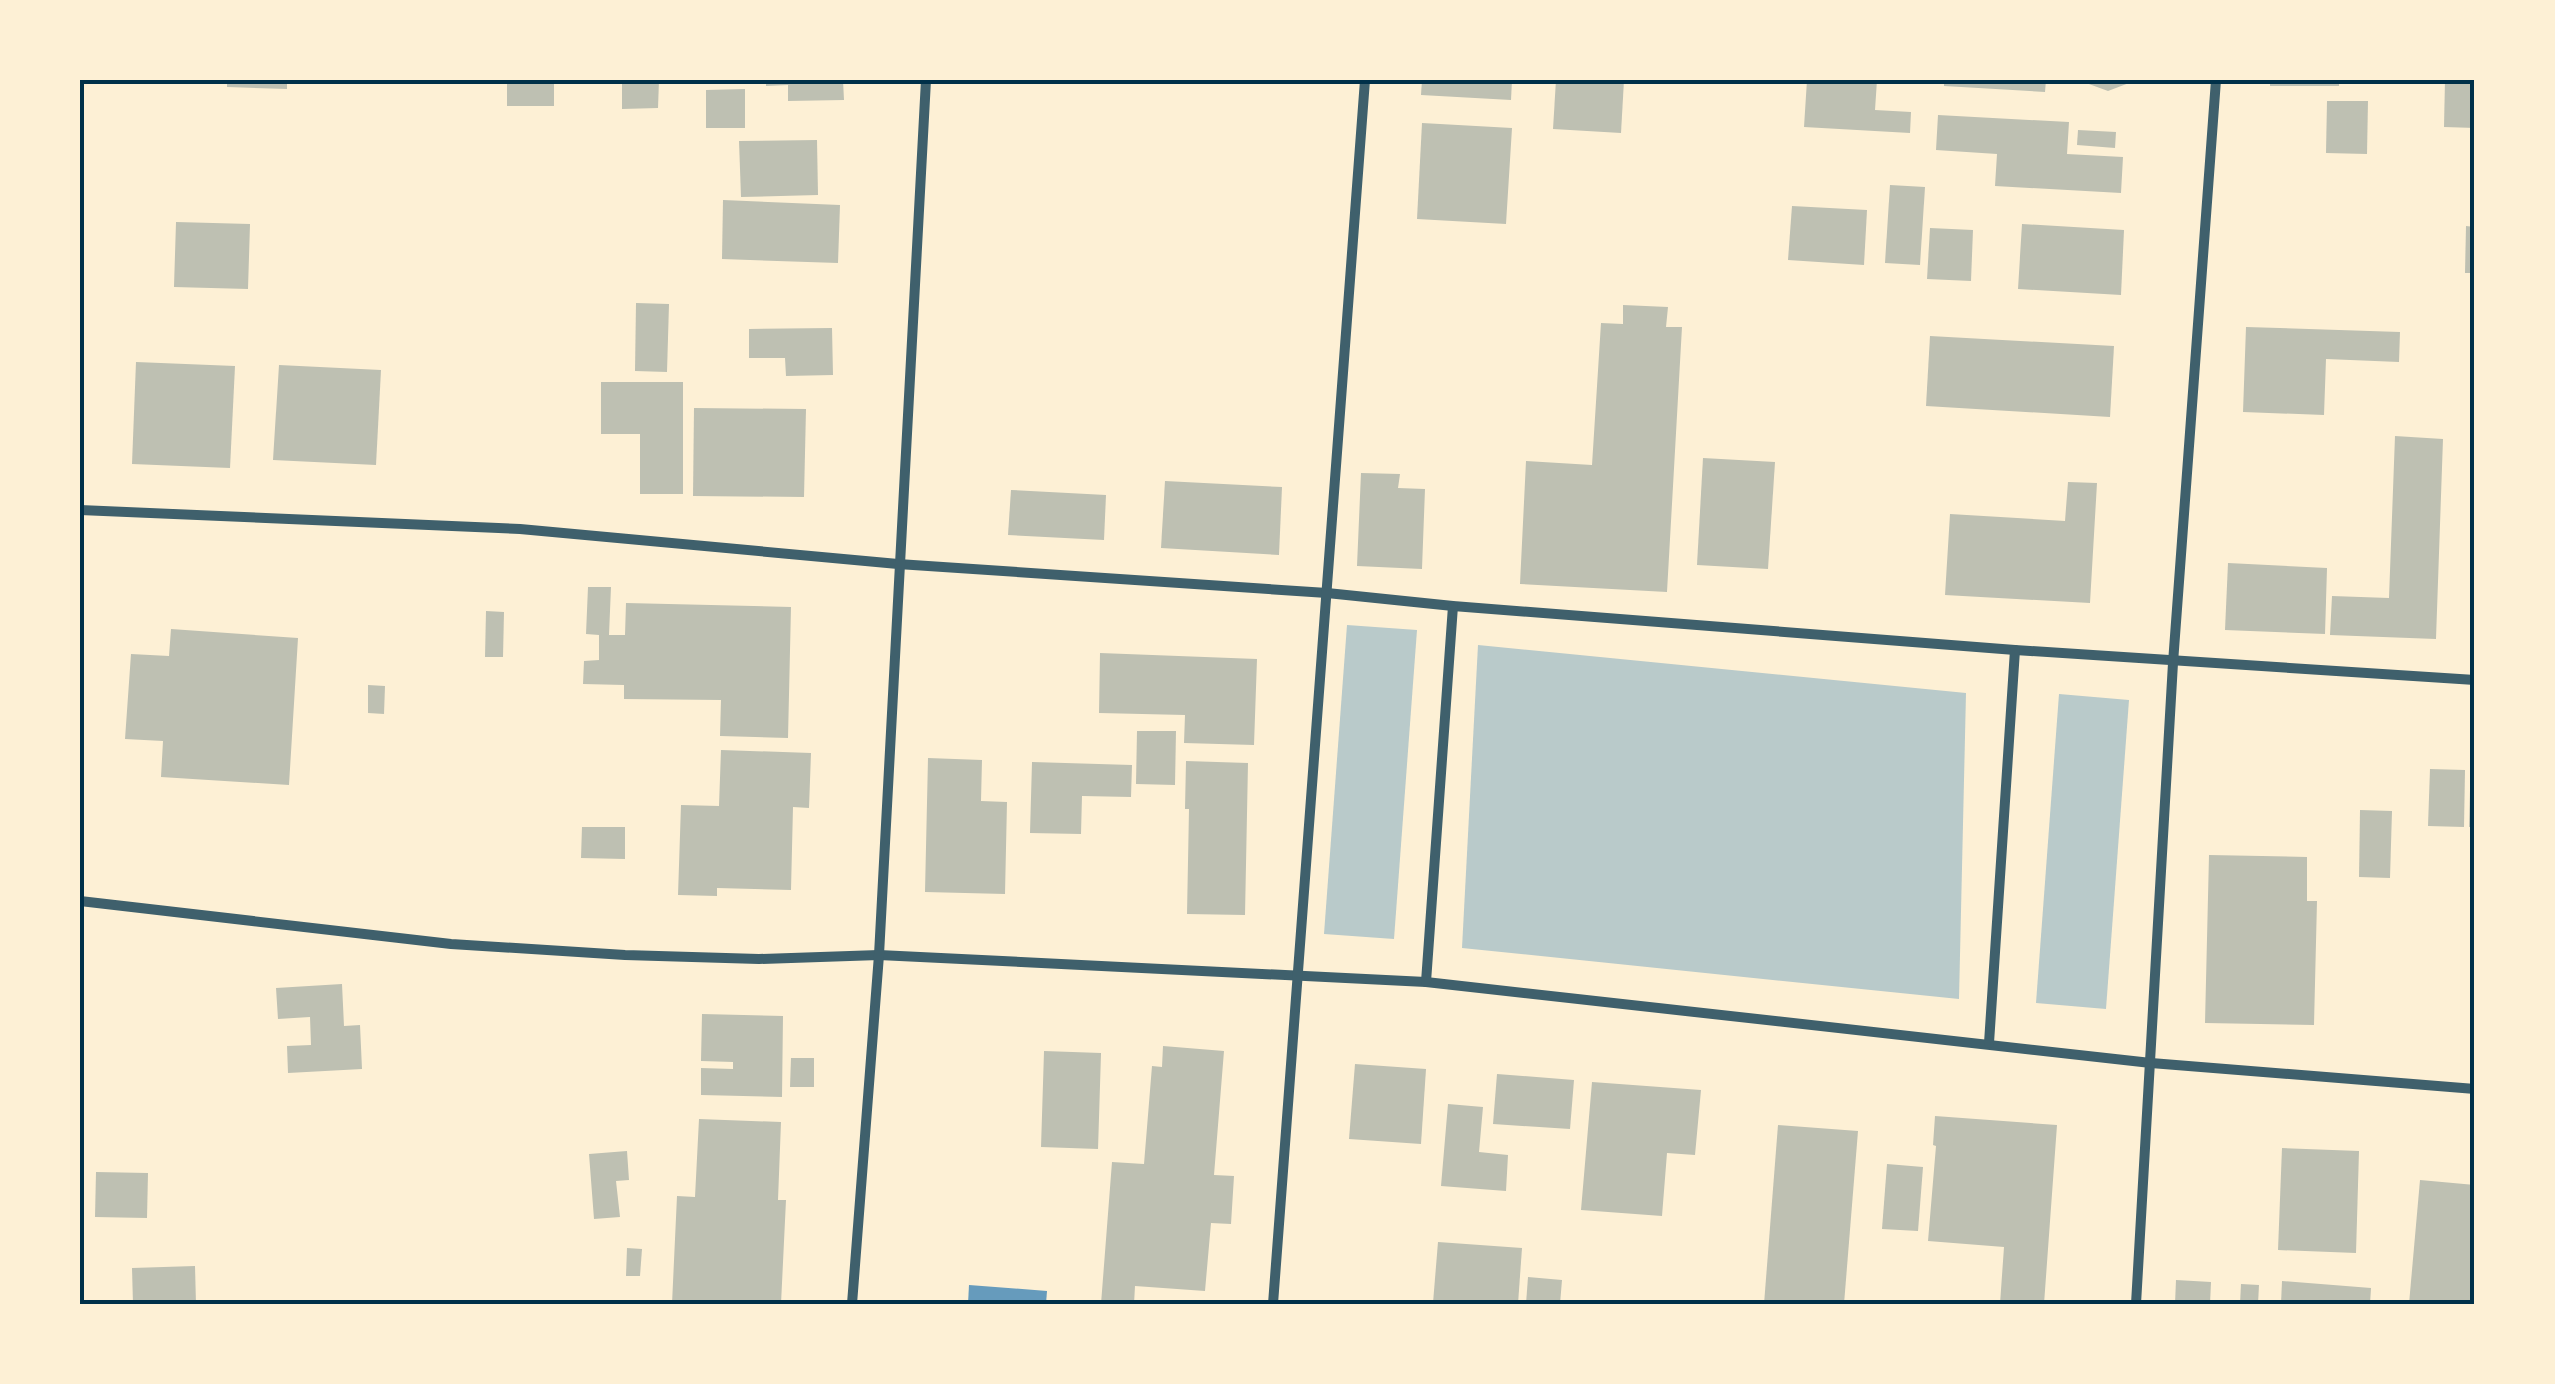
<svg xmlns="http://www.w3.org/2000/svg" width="2555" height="1384" font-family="Barlow,sans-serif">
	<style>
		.green { fill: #b9caca }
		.water { fill: #669bbc }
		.building { fill: #bec0b2 }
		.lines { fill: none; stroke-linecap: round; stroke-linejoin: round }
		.minor { stroke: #3f606c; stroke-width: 10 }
		.neatline { fill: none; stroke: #003049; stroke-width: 4 }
	</style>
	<rect width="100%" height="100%" fill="#fdf0d5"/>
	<g class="green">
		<path d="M1347 625 1417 630 1394 939 1324 934Z"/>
		<path d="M1478 645 1966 693 1959 999 1462 948Z"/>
		<path d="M2059 694 2129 700 2106 1009 2036 1003Z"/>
	</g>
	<path class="water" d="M969 1285 1047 1291 1046 1304H968Z"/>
	<g class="building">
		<path d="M227 80H287V89L227 87Z"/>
		<rect x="507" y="80" width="47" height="26"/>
		<path d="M622 80H659L658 108 622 109Z"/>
		<path d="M766 80H843L844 100 788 101V85L766 86Z"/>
		<path d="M1422 80H1512L1511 100 1421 95Z"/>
		<path d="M1556 80H1624L1621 133 1553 129Z"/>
		<path d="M1807 80H1877L1875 110 1911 112 1910 133 1804 127Z"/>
		<path d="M1944 80H2046L2045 92 1944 86Z"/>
		<path d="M2078 80H2137L2108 91Z"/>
		<rect x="2270" y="80" width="69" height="6"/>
		<path d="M2445 80H2475V128L2444 127Z"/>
		<path d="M745 89V128H706V90Z"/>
		<path d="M2327 101H2368L2367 154 2326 153Z"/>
		<path d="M1938 115 2069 122 2067 154 2123 157 2121 193 1995 186 1997 154 1936 150Z"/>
		<path d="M1422 123 1512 128 1506 224 1417 219Z"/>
		<path d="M2078 130 2116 132 2115 148 2077 145Z"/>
		<path d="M817 140 818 195 741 197 739 141Z"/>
		<path d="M1890 185 1925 187 1920 265 1885 263Z"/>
		<path d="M723 200 840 205 838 263 722 259Z"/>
		<path d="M1792 206 1867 210 1864 265 1788 260Z"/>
		<path d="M176 222 250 224 248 289 174 287Z"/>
		<path d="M2022 224 2124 230 2121 295 2018 289Z"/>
		<path d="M2466 226 2475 227V273H2465Z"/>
		<path d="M1930 228 1973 230 1971 281 1927 279Z"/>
		<path d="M636 303 669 304 667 372 635 371Z"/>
		<path d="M1623 305 1668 307 1666 327H1682L1667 592 1520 584 1526 461 1592 465 1601 323 1623 324Z"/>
		<path d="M2246 327 2400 332 2399 362 2326 359 2324 415 2243 412Z"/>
		<path d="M832 328 833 375 786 376 785 358H749V329Z"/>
		<path d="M1930 336 2114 346 2110 417 1926 406Z"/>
		<path d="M136 362 235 366 230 468 132 464Z"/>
		<path d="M279 365 381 370 376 465 273 460Z"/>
		<path d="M601 382H683V494H640V434H601Z"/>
		<path d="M694 408 806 409 804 497 693 496Z"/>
		<path d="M2395 436 2443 439 2436 639 2330 635 2332 596 2389 598Z"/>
		<path d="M1703 458 1775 462 1768 569 1697 565Z"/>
		<path d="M1361 473 1400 474 1398 488 1425 489 1422 569 1357 566Z"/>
		<path d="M1165 481 1282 487 1279 555 1161 548Z"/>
		<path d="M2068 482 2097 483 2090 603 1945 595 1950 514 2065 521Z"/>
		<path d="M1011 490 1106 495 1104 540 1008 535Z"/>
		<path d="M2228 563 2327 568 2325 634 2225 630Z"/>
		<path d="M588 587H611L609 635H625L626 603 791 607 788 738 720 736 721 700 624 699V685L583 684 584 661 599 660V635L586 634Z"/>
		<path d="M486 611 504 612 503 657H485Z"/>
		<path d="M171 629 298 638 289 785 161 777 163 741 125 739 131 654 169 656Z"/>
		<path d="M1100 653 1257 659 1254 745 1184 743 1185 715 1099 713Z"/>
		<path d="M368 685 385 686 384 714 368 713Z"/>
		<path d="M1137 731H1176L1175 785 1136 784Z"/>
		<path d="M721 750 811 753 809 808 793 807 791 890 717 888V896L678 895 681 805 719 806Z"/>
		<path d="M2471 754 2475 755V827H2469Z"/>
		<path d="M928 758 982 760 981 801 1007 802 1005 894 925 892Z"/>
		<path d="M1186 761 1248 763 1245 915 1187 914 1189 809H1185Z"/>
		<path d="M1032 762 1132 765 1131 797 1082 796 1081 834 1030 833Z"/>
		<path d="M2430 769 2465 770 2464 827 2428 826Z"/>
		<path d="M2360 810 2392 811 2390 878 2359 877Z"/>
		<path d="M582 827H625V859L581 858Z"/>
		<path d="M2209 855 2307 857V901H2317L2314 1025 2205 1023Z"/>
		<path d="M342 984 344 1026 360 1025 362 1069 288 1073 287 1046 311 1045 310 1017 278 1019 276 988Z"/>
		<path d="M702 1014 783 1016 782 1097 701 1095V1068L733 1069V1062L701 1061Z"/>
		<path d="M1163 1046 1224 1051 1214 1175 1234 1176 1231 1224 1211 1223 1205 1291 1135 1286 1134 1304H1101L1112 1162 1144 1164 1152 1066 1162 1067Z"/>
		<path d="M1044 1051 1101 1053 1098 1149 1041 1147Z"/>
		<path d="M791 1058H814V1087H790Z"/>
		<path d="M1355 1064 1426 1069 1421 1144 1349 1139Z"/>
		<path d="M1497 1074 1574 1080 1570 1129 1493 1124Z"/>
		<path d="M1592 1082 1701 1090 1695 1155 1667 1153 1662 1216 1581 1210Z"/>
		<path d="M1448 1104 1483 1107 1479 1152 1508 1155 1506 1191 1441 1186Z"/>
		<path d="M1935 1116 2057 1125 2044 1304H2000L2004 1247 1928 1241 1936 1146 1933 1145Z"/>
		<path d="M699 1119 781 1122 778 1200H786L781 1304H672L677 1196 695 1197Z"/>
		<path d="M1778 1125 1858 1131 1844 1304H1764Z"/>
		<path d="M2282 1148 2359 1151 2356 1253 2278 1250Z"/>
		<path d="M627 1151 629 1180 616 1181 620 1217 594 1219 589 1154Z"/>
		<path d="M1887 1164 1923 1167 1918 1231 1882 1229Z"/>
		<path d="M96 1172 148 1173 147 1218 95 1217Z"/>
		<path d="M2420 1180 2475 1185V1304H2409Z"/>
		<path d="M1438 1242 1522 1248 1518 1304 1433 1303Z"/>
		<path d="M627 1248 642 1249 640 1276H626Z"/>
		<path d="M195 1266 196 1304H133L132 1268Z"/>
		<path d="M1528 1277 1562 1280 1560 1304H1526Z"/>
		<path d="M2176 1280 2211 1282 2210 1304H2175Z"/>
		<path d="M2282 1281 2371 1288 2370 1304H2281Z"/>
		<path d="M2241 1284 2259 1285 2258 1304H2240Z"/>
	</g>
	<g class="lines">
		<g class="minor">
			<path d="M80 510 520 529 898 564 1327 593 1453 606 2015 650 2475 680"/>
			<path d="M80 901 451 944 625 955 759 959 879 955 1426 982 2151 1063 2475 1089"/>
			<path d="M1426 982 1453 606"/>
			<path d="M1989 1043 2015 650"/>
			<path d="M852 1304 879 955 926 80"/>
			<path d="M1273 1304 1365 80"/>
			<path d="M2136 1304 2173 663 2216 80"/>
		</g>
	</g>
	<rect width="2555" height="1384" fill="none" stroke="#fdf0d5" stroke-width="165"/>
	<rect x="82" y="82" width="2390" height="1220" class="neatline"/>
</svg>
